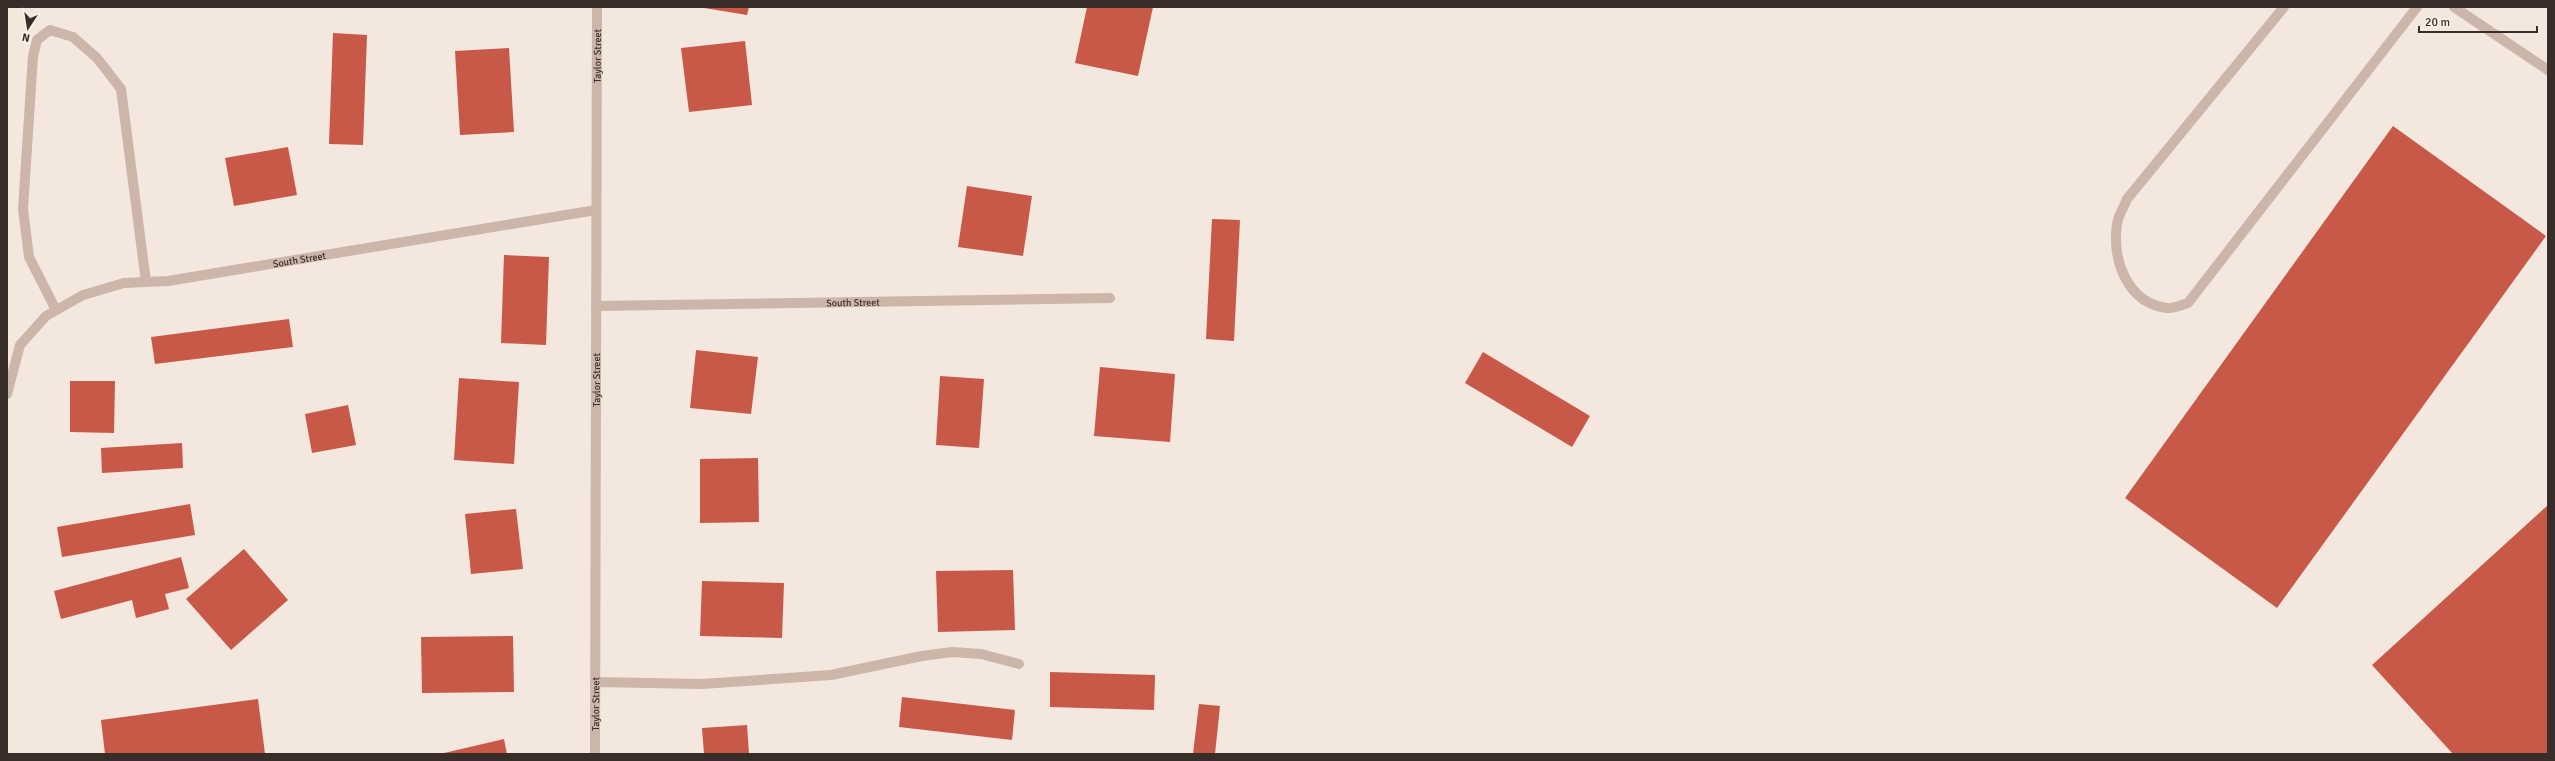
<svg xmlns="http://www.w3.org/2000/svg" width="2555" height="761" font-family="Signika,sans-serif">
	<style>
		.building { fill: #c85948 }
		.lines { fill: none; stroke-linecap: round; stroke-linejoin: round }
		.minor { stroke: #ccb5a9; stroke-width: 10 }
		.labels { text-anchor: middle; stroke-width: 4; stroke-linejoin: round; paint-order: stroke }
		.street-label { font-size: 10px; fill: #392d29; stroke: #faf2eb }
	</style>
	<rect width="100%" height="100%" fill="#f3e7de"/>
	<g class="building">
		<path d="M698 7H749L747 15Z"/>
		<path d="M1087 7H1153L1138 76 1075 63Z"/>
		<path d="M333 33 367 35 363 145 329 144Z"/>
		<path d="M745 41 752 105 689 112 681 48Z"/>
		<path d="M509 48 514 132 460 135 455 51Z"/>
		<path d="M2393 126 2546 236 2277 608 2125 498Z"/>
		<path d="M288 147 297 195 234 206 225 158Z"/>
		<path d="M967 186 1032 196 1023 256 958 247Z"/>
		<path d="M1212 219 1240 220 1234 341 1206 339Z"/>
		<path d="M504 255 549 257 546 345 501 343Z"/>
		<path d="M289 319 293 347 155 364 151 337Z"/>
		<path d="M696 350 758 357 751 414 690 408Z"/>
		<path d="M1483 352 1590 416 1572 447 1465 383Z"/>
		<path d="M1100 367 1175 374 1170 442 1094 436Z"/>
		<path d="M940 376 984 379 979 448 936 445Z"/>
		<path d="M459 378 519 382 514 464 454 460Z"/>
		<path d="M70 381H115L114 433 70 432Z"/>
		<path d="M348 405 356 445 312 453 305 414Z"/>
		<path d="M182 443 183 468 102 473 101 448Z"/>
		<path d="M758 458 759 522 700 523V459Z"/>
		<path d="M190 504 195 535 62 557 57 527Z"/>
		<path d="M2548 505V754H2453L2372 665Z"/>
		<path d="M516 509 523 569 471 574 465 514Z"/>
		<path d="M244 549 288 600 231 650 186 599Z"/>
		<path d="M181 557 189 588 165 594 169 609 136 618 132 600 61 619 54 591Z"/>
		<path d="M1013 570 1015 630 938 632 936 571Z"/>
		<path d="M702 581 784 583 782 638 700 636Z"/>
		<path d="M513 636 514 692 422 693 421 637Z"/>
		<path d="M1050 672 1155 675 1154 710 1050 707Z"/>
		<path d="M902 697 1015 710 1012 740 899 727Z"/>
		<path d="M258 699 265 754H105L101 720Z"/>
		<path d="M1199 704 1220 706 1215 754H1193Z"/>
		<path d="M747 725 749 754H704L702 728Z"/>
		<path d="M504 739 507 754H444V753Z"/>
	</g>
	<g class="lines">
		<g class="minor">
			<path d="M2284 7 2127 199C2124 207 2118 216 2117 224 2112 260 2127 303 2167 308 2173 309 2182 305 2188 303L2417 7"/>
			<path d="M2454 7 2548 70"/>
			<path id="s1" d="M596 306 1110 298"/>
			<path d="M56 310 29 257 23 209 33 56 37 40 50 30 73 37 97 58 121 89 146 282"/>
			<path id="s2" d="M7 394 20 345 46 316 83 295 124 283 168 281 596 210"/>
			<path d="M595 682 702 684 831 675 922 656 952 652 981 654 1019 664"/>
			<path id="s3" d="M595 754 597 7"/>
		</g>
	</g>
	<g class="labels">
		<g class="street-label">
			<text dy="4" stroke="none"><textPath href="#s3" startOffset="698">Taylor Street</textPath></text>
			<text dy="4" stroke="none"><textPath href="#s2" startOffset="352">South Street</textPath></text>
			<text dy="4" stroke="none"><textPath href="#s1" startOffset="257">South Street</textPath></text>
			<text dy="4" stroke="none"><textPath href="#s3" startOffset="374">Taylor Street</textPath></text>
			<text dy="4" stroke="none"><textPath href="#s3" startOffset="50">Taylor Street</textPath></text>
		</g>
	</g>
	<rect width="2555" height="761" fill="none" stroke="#392d29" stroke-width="16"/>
	<g transform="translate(28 28) rotate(192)" stroke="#faf2eb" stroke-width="3" paint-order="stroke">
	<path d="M0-3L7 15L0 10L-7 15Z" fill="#392d29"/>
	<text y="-6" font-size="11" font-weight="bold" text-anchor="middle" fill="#392d29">N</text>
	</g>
	<path d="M2419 26v6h118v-6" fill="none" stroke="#392d29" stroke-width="2"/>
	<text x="2425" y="26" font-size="12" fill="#392d29" stroke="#faf2eb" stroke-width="3" paint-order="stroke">20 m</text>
</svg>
